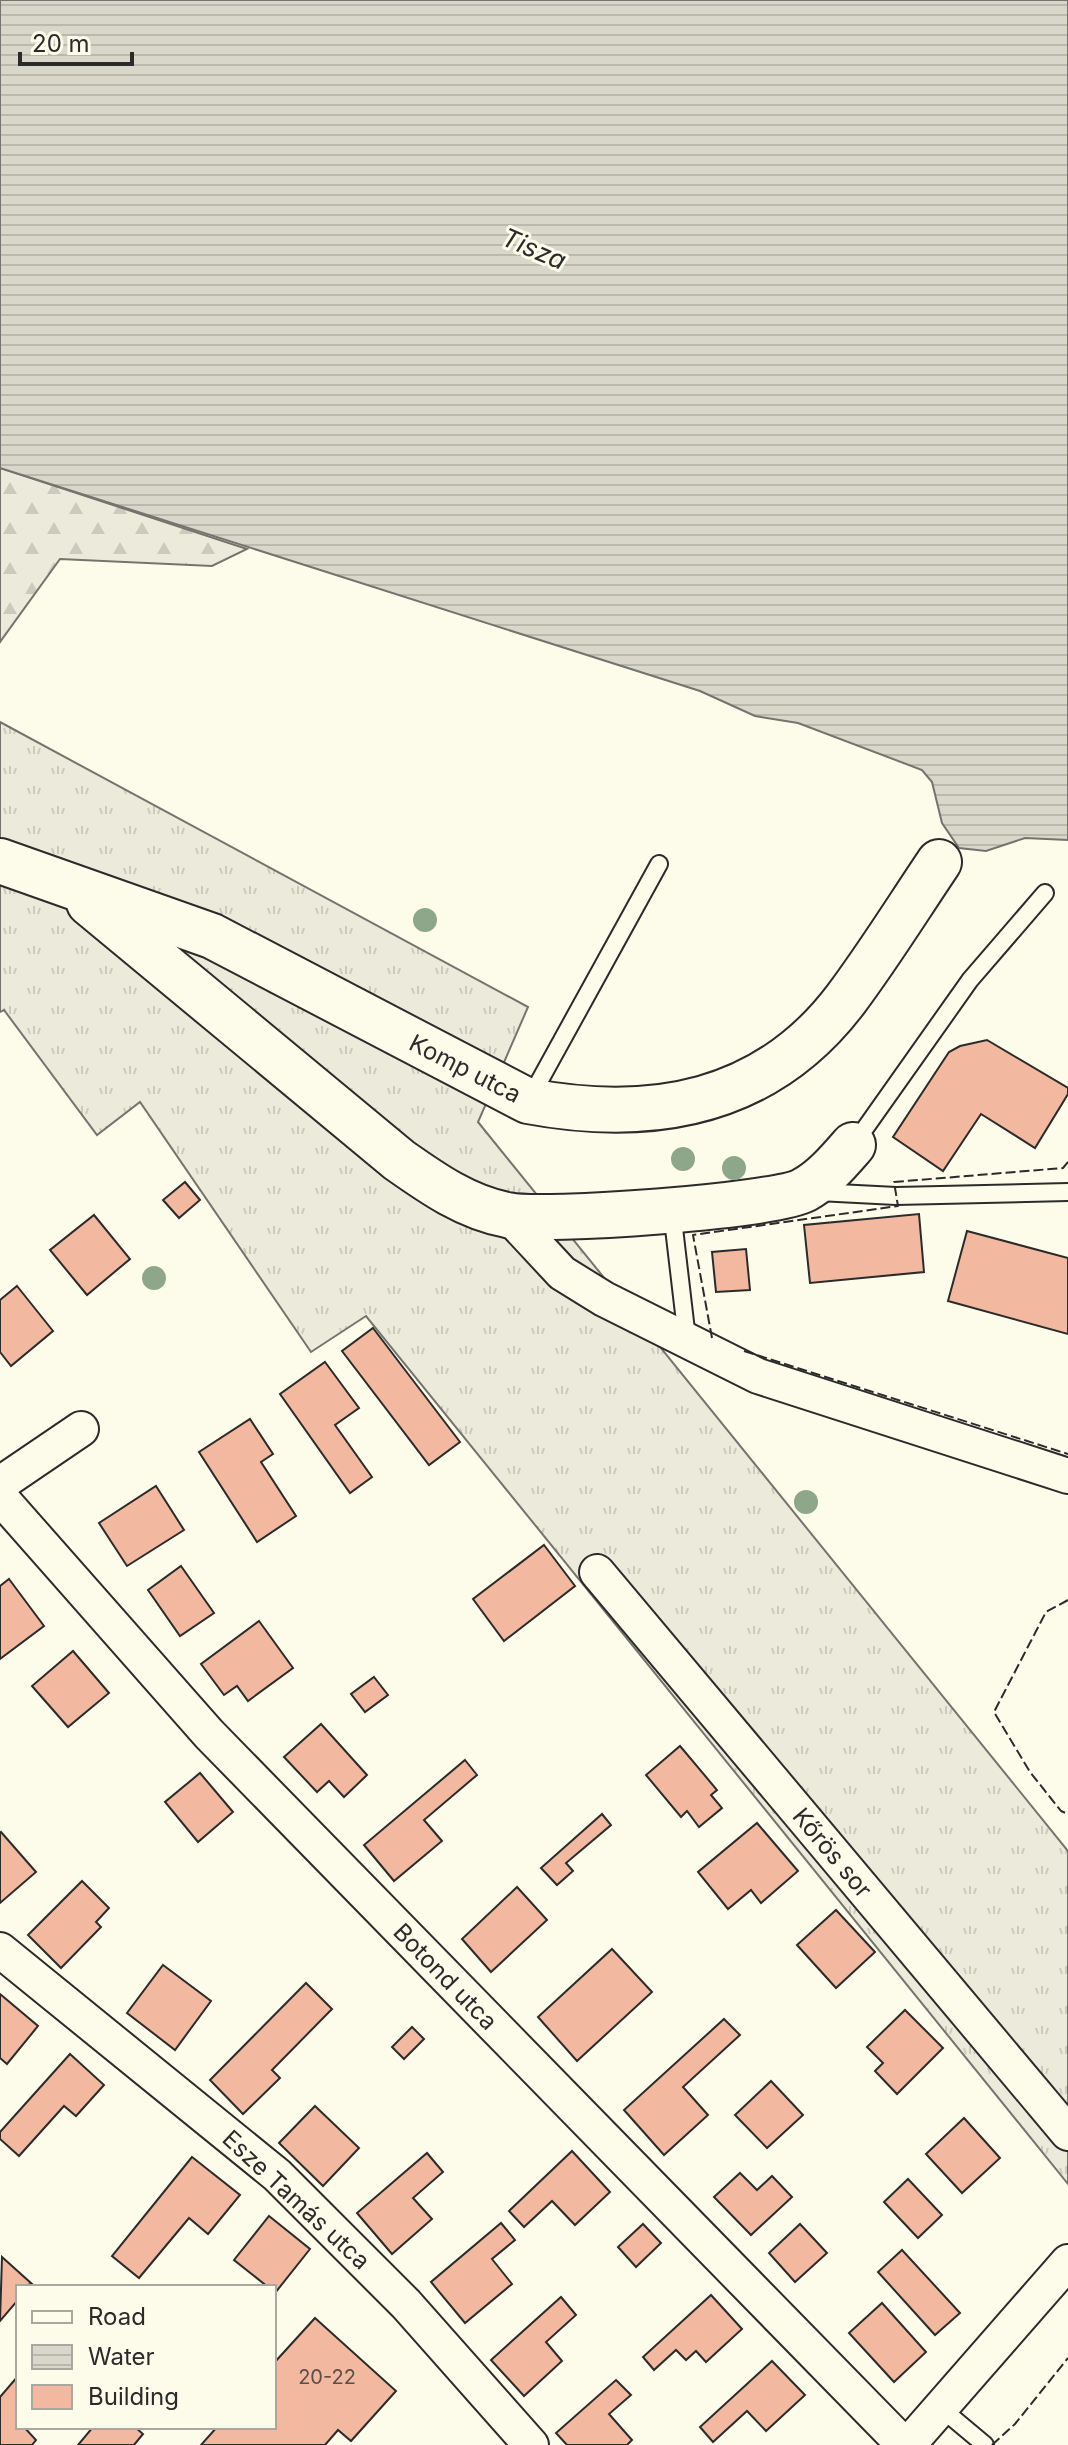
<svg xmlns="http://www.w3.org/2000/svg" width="1068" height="2445" font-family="Inter,sans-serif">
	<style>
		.grass { fill: url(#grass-tufts); stroke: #74746e; stroke-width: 2 }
		.forest { fill: url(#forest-firs); stroke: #74746e; stroke-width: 2 }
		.water { fill: url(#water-rules); stroke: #74746e; stroke-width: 2 }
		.building { fill: #f2b8a0; stroke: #2b2b2b; stroke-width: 2 }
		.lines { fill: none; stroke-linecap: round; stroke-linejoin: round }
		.lane-casing { stroke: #2b2b2b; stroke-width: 20 }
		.street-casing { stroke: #2b2b2b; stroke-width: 38 }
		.secondary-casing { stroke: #2b2b2b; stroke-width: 48 }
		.lane { stroke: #fdfbea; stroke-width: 16 }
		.street { stroke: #fdfbea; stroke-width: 34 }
		.secondary { stroke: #fdfbea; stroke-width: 44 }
		.fence { stroke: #2b2b2b; stroke-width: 2; stroke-dasharray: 10 4; stroke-linecap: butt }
		.tree { fill: #8ea78a }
		.labels { text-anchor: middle; stroke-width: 6; stroke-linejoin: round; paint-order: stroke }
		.number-label { font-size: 20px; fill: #5d4e48 }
		.street-label { font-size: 24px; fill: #2b2b2b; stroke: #fdfbea }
		.water-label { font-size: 26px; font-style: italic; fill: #2b2b2b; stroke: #fdfbea }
	</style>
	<defs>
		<pattern id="grass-tufts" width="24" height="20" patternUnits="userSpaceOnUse" patternTransform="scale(2)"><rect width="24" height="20" fill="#ecebdb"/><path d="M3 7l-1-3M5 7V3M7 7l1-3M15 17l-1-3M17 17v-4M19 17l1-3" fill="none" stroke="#cbcabc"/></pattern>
		<pattern id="forest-firs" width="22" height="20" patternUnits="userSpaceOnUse" patternTransform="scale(2)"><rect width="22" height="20" fill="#ecebdb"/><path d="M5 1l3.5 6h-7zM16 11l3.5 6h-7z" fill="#cbcabc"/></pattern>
		<pattern id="water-rules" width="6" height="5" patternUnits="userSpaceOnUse" patternTransform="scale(2)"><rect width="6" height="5" fill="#d8d7c9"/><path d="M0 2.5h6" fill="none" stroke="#bab9ad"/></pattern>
	</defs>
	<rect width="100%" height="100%" fill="#fdfbea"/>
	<path class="grass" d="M0 722 528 1007 478 1122 1068 1851V2184L366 1316 311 1352 140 1102 97 1135 4 1010 0 1012Z"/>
	<path class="forest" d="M0 468 247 549 212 566 60 559 0 642Z"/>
	<path class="water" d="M0 0H1068V840L1025 838 986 851 959 848 942 823 932 782 922 770 798 723 755 716 700 691 0 468Z"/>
	<g class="building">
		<path d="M987 1040 1068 1088V1094L1035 1148 981 1114 943 1171 893 1137 949 1052 960 1046Z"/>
		<path d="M185 1182 200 1200 179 1218 163 1200Z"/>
		<path d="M919 1214 924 1272 810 1283 804 1225Z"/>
		<path d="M94 1215 130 1259 87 1295 50 1250Z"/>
		<path d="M967 1231 1068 1258V1334L948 1301Z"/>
		<path d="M746 1249 750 1290 716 1292 712 1252Z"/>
		<path d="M17 1286 53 1331 11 1366 0 1352V1300Z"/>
		<path d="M373 1328 460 1442 429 1465 342 1351Z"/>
		<path d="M325 1362 359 1408 335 1425 372 1477 350 1493 280 1394Z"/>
		<path d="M250 1419 273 1454 261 1462 296 1516 257 1542 199 1452Z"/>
		<path d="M156 1486 184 1530 127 1566 99 1523Z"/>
		<path d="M544 1545 575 1586 504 1641 473 1599Z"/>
		<path d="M181 1566 214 1613 180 1636 148 1590Z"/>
		<path d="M9 1579 44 1626 0 1659V1586Z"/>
		<path d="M259 1621 293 1668 248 1701 237 1686 224 1695 201 1664Z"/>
		<path d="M73 1651 109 1693 68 1727 32 1686Z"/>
		<path d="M374 1677 388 1695 365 1712 351 1694Z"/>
		<path d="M321 1724 367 1775 344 1797 329 1781 317 1792 284 1757Z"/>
		<path d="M680 1746 717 1790 711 1795 722 1808 699 1827 687 1811 681 1817 646 1775Z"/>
		<path d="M465 1760 477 1775 424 1820 442 1841 394 1881 364 1845Z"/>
		<path d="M200 1773 233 1812 198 1842 165 1802Z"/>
		<path d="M602 1814 611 1825 566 1863 573 1871 557 1885 541 1868Z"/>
		<path d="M757 1823 798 1871 761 1903 751 1890 728 1909 698 1872Z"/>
		<path d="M1 1832 36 1872 0 1903V1833Z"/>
		<path d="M82 1881 109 1908 96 1922 101 1927 61 1968 28 1935Z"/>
		<path d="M517 1887 547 1920 491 1972 462 1939Z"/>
		<path d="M836 1910 875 1952 836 1988 797 1945Z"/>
		<path d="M612 1949 652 1992 577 2061 538 2017Z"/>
		<path d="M163 1965 211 2001 175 2050 127 2013Z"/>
		<path d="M306 1983 332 2009 272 2070 280 2078 243 2114 210 2080Z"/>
		<path d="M0 1994 38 2026 7 2064 0 2058Z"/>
		<path d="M905 2010 943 2048 897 2094 875 2071 883 2063 867 2047Z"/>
		<path d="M724 2019 740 2035 683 2087 708 2115 664 2155 624 2110Z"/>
		<path d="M412 2027 424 2039 404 2059 392 2047Z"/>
		<path d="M70 2054 104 2085 76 2116 64 2106 19 2156 0 2139V2132Z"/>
		<path d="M771 2081 803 2115 767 2148 735 2115Z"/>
		<path d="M315 2106 359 2148 323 2186 279 2143Z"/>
		<path d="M964 2118 1000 2158 962 2193 926 2154Z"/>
		<path d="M572 2151 610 2192 575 2225 552 2201 524 2227 509 2211Z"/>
		<path d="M427 2153 443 2172 413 2198 432 2219 392 2254 357 2213Z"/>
		<path d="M192 2157 240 2195 208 2234 189 2218 139 2278 112 2256Z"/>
		<path d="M740 2173 757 2190 772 2176 792 2197 751 2235 714 2197Z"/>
		<path d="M908 2179 942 2215 918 2238 884 2202Z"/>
		<path d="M269 2216 310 2249 275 2293 274 2287H268L234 2260Z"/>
		<path d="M501 2223 515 2240 492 2259 512 2284 465 2323 431 2282Z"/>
		<path d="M643 2224 661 2243 636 2267 618 2247Z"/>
		<path d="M800 2224 827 2253 795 2282 769 2253Z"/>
		<path d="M902 2250 960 2313 935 2335 878 2272Z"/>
		<path d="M2 2257 32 2284 18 2287V2300L0 2321Z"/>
		<path d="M711 2295 742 2329 706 2362 696 2351 686 2360 676 2350 654 2370 643 2357Z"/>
		<path d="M561 2297 576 2315 546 2342 562 2361 524 2396 491 2360Z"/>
		<path d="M882 2303 926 2352 894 2382 849 2333Z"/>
		<path d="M315 2318 396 2391 351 2441 338 2430 325 2445H201L217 2427H274V2363Z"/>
		<path d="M772 2361 805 2395 766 2431 747 2411 713 2442 700 2427Z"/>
		<path d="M18 2376V2427H24L36 2440 32 2445H0V2397Z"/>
		<path d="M616 2380 631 2395 609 2414 632 2440 627 2445H567L556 2433Z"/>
		<path d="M93 2427H135L143 2434 134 2445H78Z"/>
	</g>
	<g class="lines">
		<defs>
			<g id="lane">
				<path d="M529 1100 659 864"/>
				<path d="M854 1144 970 980 1045 893"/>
				<path d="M818 1192 896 1196 1068 1192"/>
				<path d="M672 1211 687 1339"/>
				<path d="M942 2409 985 2445"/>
			</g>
			<g id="street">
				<path d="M509 1216 562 1273 604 1299 758 1376 1068 1476"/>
				<path d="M0 1484 81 1429"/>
				<path d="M0 1497 209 1734 904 2445"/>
				<path d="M597 1572 1068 2133"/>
				<path d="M0 1950 277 2175 406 2304 531 2445"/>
				<path d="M908 2445 1068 2262"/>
			</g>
			<g id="secondary">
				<path d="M0 861 212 936 528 1101C651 1124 766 1105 846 999 879 955 908 908 939 862"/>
				<path d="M89 903 399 1160C433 1184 466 1207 507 1215 542 1223 776 1206 804 1190 823 1180 839 1161 853 1145"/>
			</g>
		</defs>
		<use href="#lane" class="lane-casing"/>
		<use href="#street" class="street-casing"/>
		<use href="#secondary" class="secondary-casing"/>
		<use href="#lane" class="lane"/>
		<use href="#street" class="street"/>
		<use href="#secondary" class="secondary"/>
		<g class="fence">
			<path d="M712 1338 693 1235 898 1206 894 1182 1063 1168 1068 1162"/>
			<path d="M744 1351 1068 1454"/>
			<path d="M1068 1600 1046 1612 994 1712 1030 1772 1061 1811 1068 1814"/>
			<path d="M992 2445 1015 2424 1068 2358"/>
		</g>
	</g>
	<g class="tree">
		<circle cx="425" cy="920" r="12"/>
		<circle cx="683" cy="1159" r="12"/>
		<circle cx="734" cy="1168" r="12"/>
		<circle cx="154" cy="1278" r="12"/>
		<circle cx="806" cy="1502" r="12"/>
	</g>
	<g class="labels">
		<g class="number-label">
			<text x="327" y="2384">20-22</text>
		</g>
		<g class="street-label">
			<text transform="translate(465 1069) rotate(27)" y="8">Komp utca</text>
			<text transform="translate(832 1853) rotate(50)" y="8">Kőrös sor</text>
			<text transform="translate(445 1977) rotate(46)" y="8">Botond utca</text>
			<text transform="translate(296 2200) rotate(43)" y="8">Esze Tamás utca</text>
		</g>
		<g class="water-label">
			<text transform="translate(534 249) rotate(23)" y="9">Tisza</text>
		</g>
	</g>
	<rect x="16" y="2285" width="260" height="144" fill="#fdfbea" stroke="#a9a89e" stroke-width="2"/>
	<rect x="32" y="2311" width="40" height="12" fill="#fdfbea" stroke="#a9a89e" stroke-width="2"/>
	<text x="88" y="2325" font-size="24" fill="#2b2b2b">Road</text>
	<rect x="32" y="2345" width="40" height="24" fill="url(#water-rules)" stroke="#a9a89e" stroke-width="2"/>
	<text x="88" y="2365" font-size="24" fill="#2b2b2b">Water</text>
	<rect x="32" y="2385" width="40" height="24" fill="#f2b8a0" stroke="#a9a89e" stroke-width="2"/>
	<text x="88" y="2405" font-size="24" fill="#2b2b2b">Building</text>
	<path d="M20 52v12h112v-12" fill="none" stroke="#2b2b2b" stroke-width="4"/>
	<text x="32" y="52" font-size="24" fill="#2b2b2b" stroke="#fdfbea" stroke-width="6" paint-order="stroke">20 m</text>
</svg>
